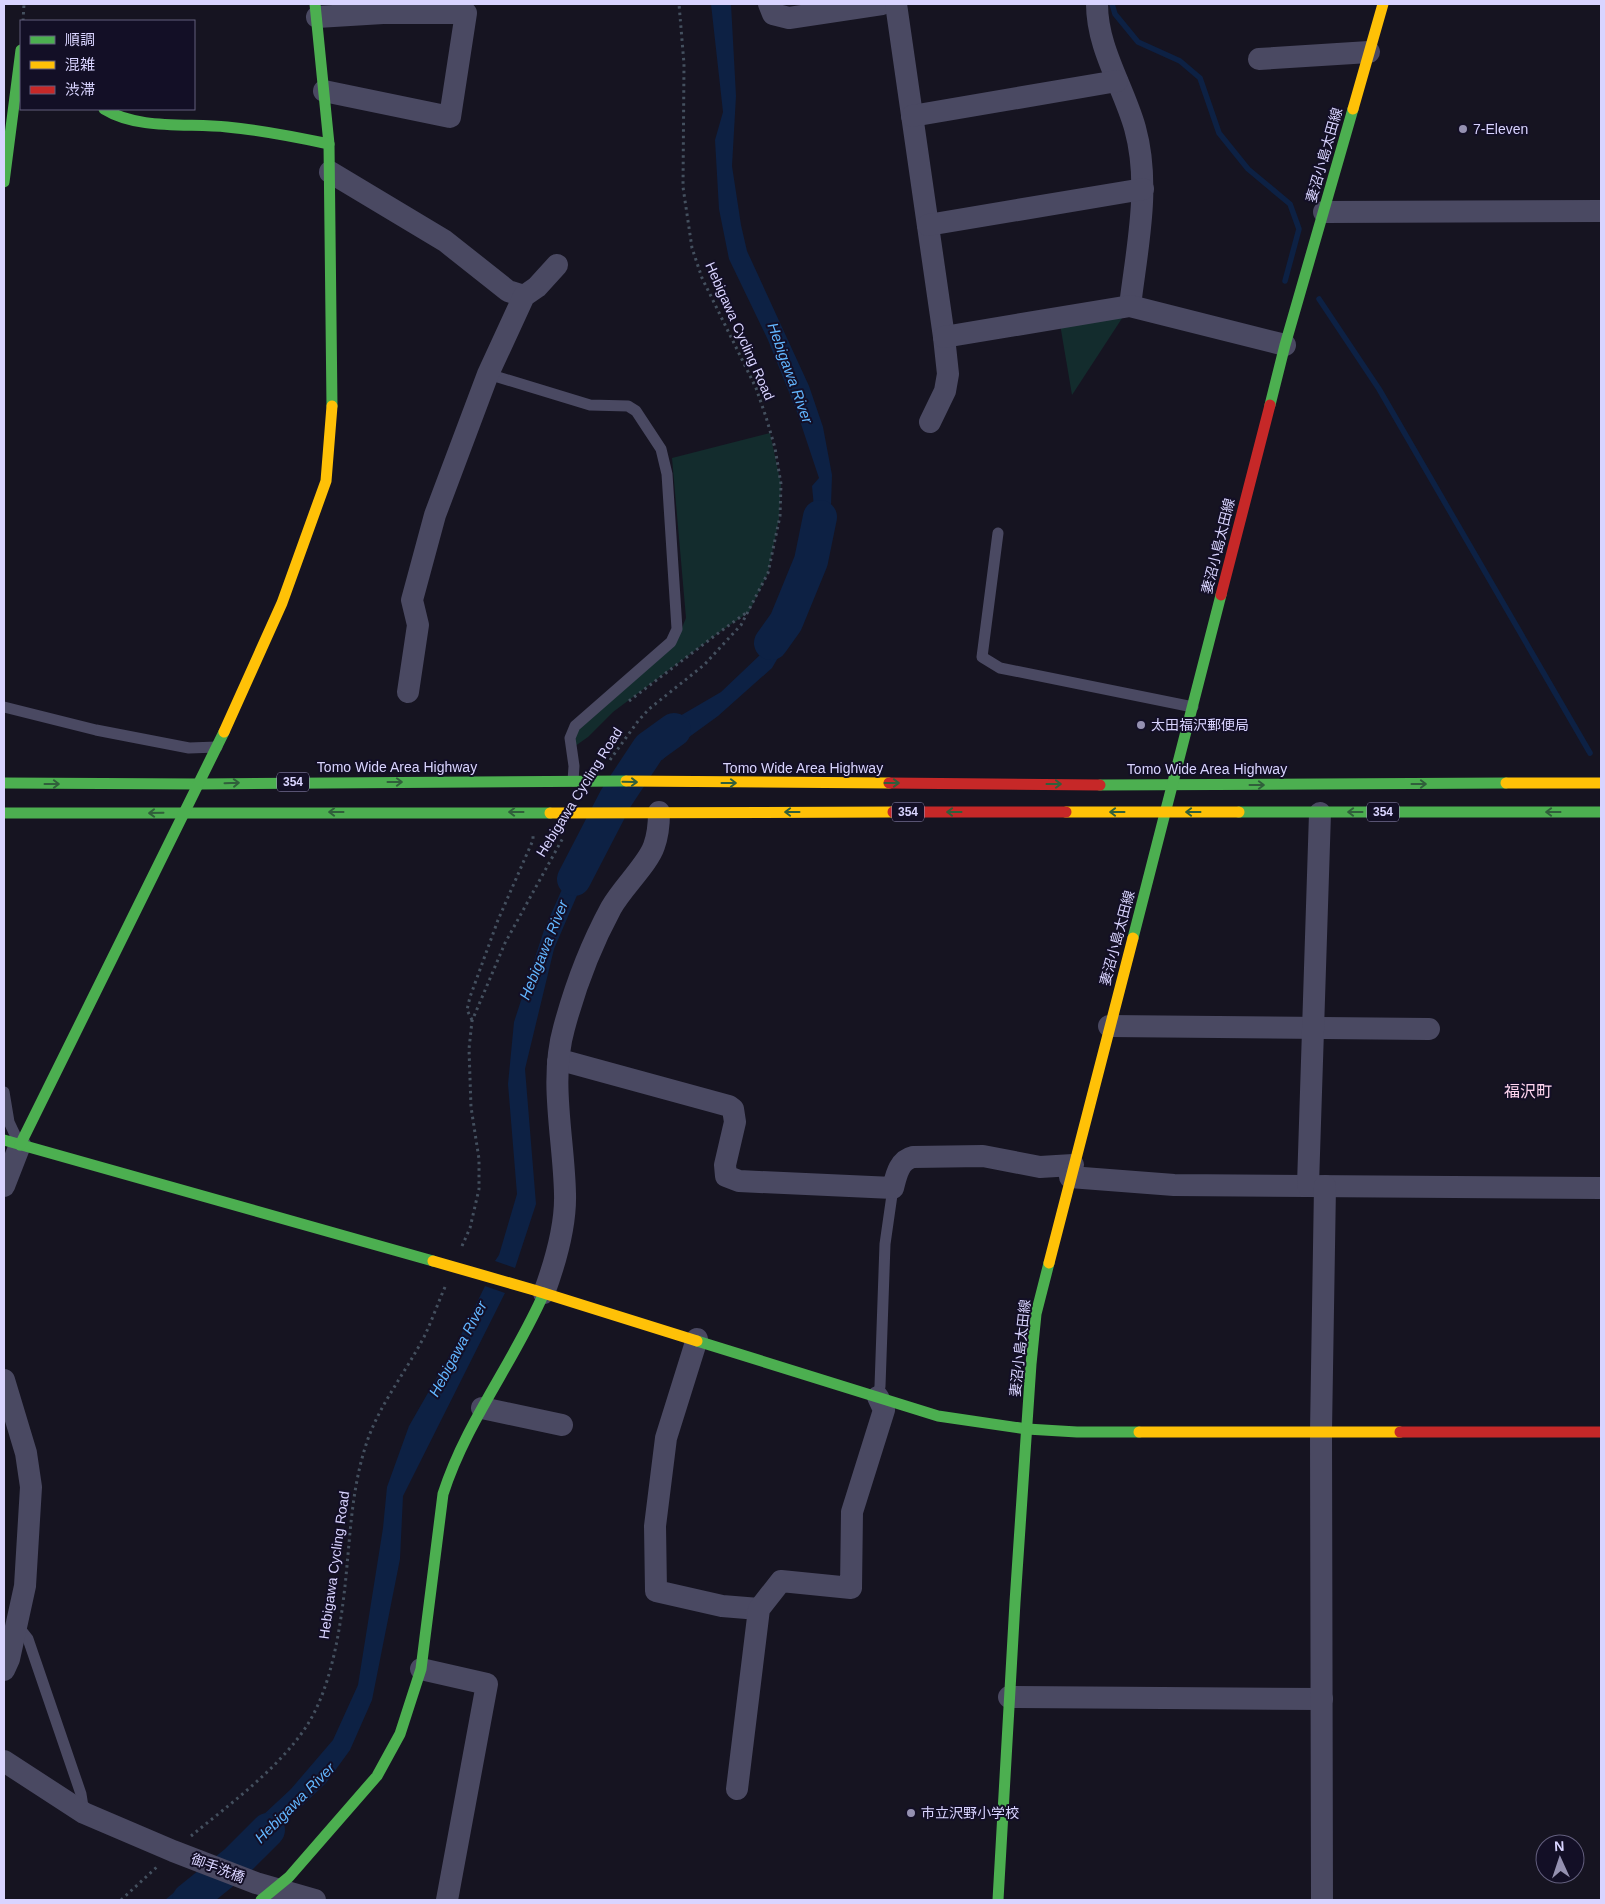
<svg xmlns="http://www.w3.org/2000/svg" width="1605" height="1904" font-family="Helvetica,'Noto Sans JP',sans-serif">
	<style>
		.green { fill: #132c2d }
		.water { fill: #0d2144 }
		.lines { fill: none; stroke-linecap: round; stroke-linejoin: round }
		.stream { stroke: #0d2144; stroke-width: 5.5 }
		.river { stroke: #0d2144; stroke-width: 34 }
		.path { stroke: #44505f; stroke-width: 3; stroke-dasharray: 2.5 4; stroke-linecap: butt }
		.lane { stroke: #4a4962; stroke-width: 11 }
		.street { stroke: #4a4962; stroke-width: 22 }
		.fast { stroke: #4caf50; stroke-width: 11 }
		.slow { stroke: #ffc107; stroke-width: 11 }
		.jam { stroke: #c62828; stroke-width: 11 }
		.oneway { stroke: #305f3b }
		.poi-dot { fill: #9591b1; stroke: #130f26; stroke-width: 2 }
		.labels { text-anchor: middle; stroke-width: 4; stroke-linejoin: round; paint-order: stroke }
		.shield { fill: #130f26; stroke: #9e99be; stroke-width: 1 }
		.shield-label { font-size: 12px; font-weight: bold; fill: #d9d4ff }
		.poi-label { font-size: 14px; fill: #d9d4ff; stroke: #130f26; text-anchor: start }
		.street-label { font-size: 14px; fill: #d9d4ff; stroke: #130f26 }
		.water-label { font-size: 15px; font-style: italic; fill: #62b6ff; stroke: #130f26 }
		.quarter-label { font-size: 16px; fill: #ffd6f0; stroke: #130f26 }
	</style>
	<rect width="100%" height="100%" fill="#161421"/>
	<g class="green">
		<path d="M1130 306 1072 395 1059 318Z"/>
		<path d="M770 433 781 484 779 519 768 573 749 612 721 631 613 712 588 737 571 749 575 726 676 642 686 618 672 458Z"/>
	</g>
	<g class="water">
		<path d="M711 4H731L736 96 732 166 741 225 747 251 809 386 823 427 832 475 830 536 816 592 772 668 718 716 674 748 662 760H626L673 720 721 692 761 654 794 603 811 561 815 518 812 486 819 478 797 412 768 340 729 259 719 209 715 140 723 112Z"/>
		<path d="M585 837H602L554 949 525 1069 536 1204 515 1268 495 1261 499 1255 517 1194 508 1084 514 1022 544 930Z"/>
		<path d="M485 1286 505 1293 403 1496 400 1559 372 1700 350 1750 326 1783 240 1865 219 1856 291 1789 333 1740 358 1685 383 1528 387 1487 409 1426 460 1337Z"/>
		<path d="M195 1875 214 1885 196 1900H165Z"/>
	</g>
	<g class="lines">
		<g class="stream">
			<path d="M1112 4 1115 14 1138 42 1180 61 1200 78 1219 133 1248 169 1290 204 1299 229 1285 281"/>
			<path d="M1319 299 1379 389 1590 753"/>
		</g>
		<g class="river">
			<path d="M771 643 786 622 811 561 820 517"/>
			<path d="M574 879 616 798 649 748 674 730"/>
			<path d="M189 1900 236 1862 268 1830"/>
		</g>
		<g class="path">
			<path d="M23 21 24 4"/>
			<path d="M629 701 721 631 746 613"/>
			<path d="M610 760 638 721 649 709 704 665 741 625 768 573 780 516 781 484 775 448 766 417 756 388 702 278 692 248 683 187 684 64 679 4"/>
			<path d="M472 1020 467 1010 470 997 498 920 533 840V835"/>
			<path d="M462 1246 470 1228 479 1189V1159L471 1107 469 1049 472 1021 505 943 564 836"/>
			<path d="M191 1836C230 1804 278 1769 306 1727 331 1689 340 1631 345 1586 350 1540 351 1493 365 1448 377 1407 405 1374 425 1335 432 1320 438 1303 445 1287"/>
			<path d="M121 1900 159 1865"/>
		</g>
		<g class="lane">
			<path d="M488 374 590 405 628 406 636 411 661 449 667 474 677 629 671 642 575 726 570 738 574 766 573 781"/>
			<path d="M998 533 982 657 1000 668 1193 707"/>
			<path d="M4 707 96 730 189 748 217 747"/>
			<path d="M4 1092 9 1122 18 1141"/>
			<path d="M878 1397 880 1386 885 1244 893 1188"/>
			<path d="M17 1625 28 1639 81 1794 84 1813"/>
		</g>
		<g class="street">
			<path d="M769 4 773 14 789 18 882 4"/>
			<path d="M896 4 944 337 948 374 945 391 930 422"/>
			<path d="M1097 4C1097 48 1123 86 1135 128 1151 186 1137 247 1130 306"/>
			<path d="M317 17 383 13H466L450 117 324 91"/>
			<path d="M1259 59 1369 52"/>
			<path d="M912 116 1117 81"/>
			<path d="M330 172 445 241 508 291 524 296"/>
			<path d="M1324 212 1601 211"/>
			<path d="M928 225 1143 189"/>
			<path d="M944 337 1130 306 1285 345"/>
			<path d="M408 692 418 625 412 600 435 515 488 374 524 296 537 287 557 265"/>
			<path d="M1109 1026 1429 1029"/>
			<path d="M558 1062H568L729 1106 733 1109 735 1122 725 1165 726 1176 739 1181 893 1188C896 1176 899 1160 913 1157L983 1156 1040 1167 1073 1165"/>
			<path d="M1070 1177 1174 1185 1601 1188"/>
			<path d="M1308 1185 1320 813"/>
			<path d="M4 1186 20 1145"/>
			<path d="M544 1293C555 1263 566 1227 565 1194 564 1139 549 1081 564 1028 575 987 591 945 611 908 622 888 648 864 654 846 658 835 659 823 659 812"/>
			<path d="M697 1339 666 1438 655 1526 656 1591 722 1606 759 1609"/>
			<path d="M4 1380 26 1453 31 1487 25 1586 9 1659 4 1670"/>
			<path d="M482 1408 562 1425"/>
			<path d="M421 1669 487 1684 447 1900"/>
			<path d="M1009 1697 1322 1699"/>
			<path d="M4 1761 84 1813 173 1851 256 1883 315 1900"/>
			<path d="M737 1789 759 1609 781 1581 851 1588 852 1512 884 1410 878 1397"/>
			<path d="M1322 1900 1321 1431 1325 1186"/>
		</g>
		<g class="fast">
			<path d="M315 4 329 144 332 406"/>
			<path d="M104 109C138 130 188 123 227 127 261 130 296 137 329 144"/>
			<path d="M4 182 21 50"/>
			<path d="M1270 405 1285 345 1353 109"/>
			<path d="M4 783 200 784 626 781"/>
			<path d="M1100 785 1506 783"/>
			<path d="M1239 812H1601"/>
			<path d="M4 813H550"/>
			<path d="M1133 938 1221 595"/>
			<path d="M4 1140 433 1261"/>
			<path d="M20 1145 224 732"/>
			<path d="M697 1341 938 1416 1027 1429 1077 1432H1139"/>
			<path d="M261 1900 289 1877 377 1776 400 1734 421 1669 443 1494C466 1422 514 1362 544 1293"/>
			<path d="M998 1900 1015 1602 1031 1364 1036 1314 1049 1263"/>
		</g>
		<g class="slow">
			<path d="M1353 109 1383 4"/>
			<path d="M224 732 282 603 326 481 332 406"/>
			<path d="M626 781 889 783"/>
			<path d="M1506 783H1601"/>
			<path d="M1066 812H1239"/>
			<path d="M550 813 893 812"/>
			<path d="M433 1261 534 1290 697 1341"/>
			<path d="M1049 1263 1133 938"/>
			<path d="M1139 1432H1400"/>
		</g>
		<g class="jam">
			<path d="M1221 595 1270 405"/>
			<path d="M889 783 1100 785"/>
			<path d="M893 812H1066"/>
			<path d="M1400 1432H1601"/>
		</g>
	</g>
	<defs><path id="oneway-shaft" d="M-6 0H5M1.5-3L5.5 0L1.5 3" fill="none" stroke-width="1.6" stroke-linecap="round" stroke-linejoin="round" transform="scale(1.25)"/></defs>
	<g class="oneway">
		<use href="#oneway-shaft" transform="translate(395 782)"/>
		<use href="#oneway-shaft" transform="translate(630 782) rotate(1)"/>
		<use href="#oneway-shaft" transform="translate(232 783) rotate(-2)"/>
		<use href="#oneway-shaft" transform="translate(729 783)"/>
		<use href="#oneway-shaft" transform="translate(892 783)"/>
		<use href="#oneway-shaft" transform="translate(52 784)"/>
		<use href="#oneway-shaft" transform="translate(1054 784)"/>
		<use href="#oneway-shaft" transform="translate(1419 784)"/>
		<use href="#oneway-shaft" transform="translate(1257 785)"/>
		<use href="#oneway-shaft" transform="translate(336 812) rotate(-180)"/>
		<use href="#oneway-shaft" transform="translate(516 812) rotate(-180)"/>
		<use href="#oneway-shaft" transform="translate(792 812) rotate(-180)"/>
		<use href="#oneway-shaft" transform="translate(954 812) rotate(-180)"/>
		<use href="#oneway-shaft" transform="translate(1117 812) rotate(-180)"/>
		<use href="#oneway-shaft" transform="translate(1193 812) rotate(-180)"/>
		<use href="#oneway-shaft" transform="translate(1355 812) rotate(180)"/>
		<use href="#oneway-shaft" transform="translate(1553 812) rotate(180)"/>
		<use href="#oneway-shaft" transform="translate(156 813) rotate(179)"/>
	</g>
	<g class="poi-dot">
		<circle cx="1463" cy="129" r="5"/>
		<circle cx="1141" cy="725" r="5"/>
		<circle cx="911" cy="1813" r="5"/>
	</g>
	<g class="labels">
		<g class="shield">
			<rect x="277" y="772.5" width="32" height="19" rx="4"/>
			<rect x="892" y="802.5" width="32" height="19" rx="4"/>
			<rect x="1367" y="802.5" width="32" height="19" rx="4"/>
		</g>
		<g class="shield-label">
			<text x="293" y="786">354</text>
			<text x="908" y="816">354</text>
			<text x="1383" y="816">354</text>
		</g>
		<g class="poi-label">
			<text x="1473" y="134">7-Eleven</text>
			<text x="1151" y="730">太田福沢郵便局</text>
			<text x="921" y="1818">市立沢野小学校</text>
		</g>
		<g class="street-label">
			<text transform="translate(1324 155) rotate(-74)" y="5">妻沼小島太田線</text>
			<text transform="translate(740 331) rotate(66)" y="5">Hebigawa Cycling Road</text>
			<text transform="translate(1218 546) rotate(-76)" y="5">妻沼小島太田線</text>
			<text x="397" y="772">Tomo Wide Area Highway</text>
			<text x="803" y="773">Tomo Wide Area Highway</text>
			<text x="1207" y="774">Tomo Wide Area Highway</text>
			<text transform="translate(579 792) rotate(-58)" y="5">Hebigawa Cycling Road</text>
			<text transform="translate(1117 938) rotate(-75)" y="5">妻沼小島太田線</text>
			<text transform="translate(1020 1348) rotate(-84)" y="5">妻沼小島太田線</text>
			<text transform="translate(334 1565) rotate(-82)" y="5">Hebigawa Cycling Road</text>
			<text transform="translate(218 1868) rotate(21)" y="5">御手洗橋</text>
		</g>
		<g class="water-label">
			<text transform="translate(790 373) rotate(70)" y="5">Hebigawa River</text>
			<text transform="translate(544 950) rotate(-68)" y="5">Hebigawa River</text>
			<text transform="translate(458 1349) rotate(-62)" y="5">Hebigawa River</text>
			<text transform="translate(295 1803) rotate(-45)" y="5">Hebigawa River</text>
		</g>
		<g class="quarter-label">
			<text x="1528" y="1097">福沢町</text>
		</g>
	</g>
	<rect width="1605" height="1904" fill="none" stroke="#d9d4ff" stroke-width="10"/>
	<rect x="20" y="20" width="175" height="90" fill="#130f26" stroke="#625e7d"/>
	<rect x="30" y="36" width="25" height="8" fill="#4caf50" stroke="#625e7d"/>
	<text x="65" y="45" font-size="15" fill="#d9d4ff">順調</text>
	<rect x="30" y="61" width="25" height="8" fill="#ffc107" stroke="#625e7d"/>
	<text x="65" y="70" font-size="15" fill="#d9d4ff">混雑</text>
	<rect x="30" y="86" width="25" height="8" fill="#c62828" stroke="#625e7d"/>
	<text x="65" y="95" font-size="15" fill="#d9d4ff">渋滞</text>
	<g transform="translate(1560 1859) rotate(357)"><circle r="24" fill="#130f26" stroke="#625e7d"/>
	<path d="M0-4L9 19L0 12L-9 19Z" fill="#9591b1"/>
	<text y="-8" font-size="14" font-weight="bold" text-anchor="middle" fill="#d9d4ff">N</text>
	</g>
</svg>
